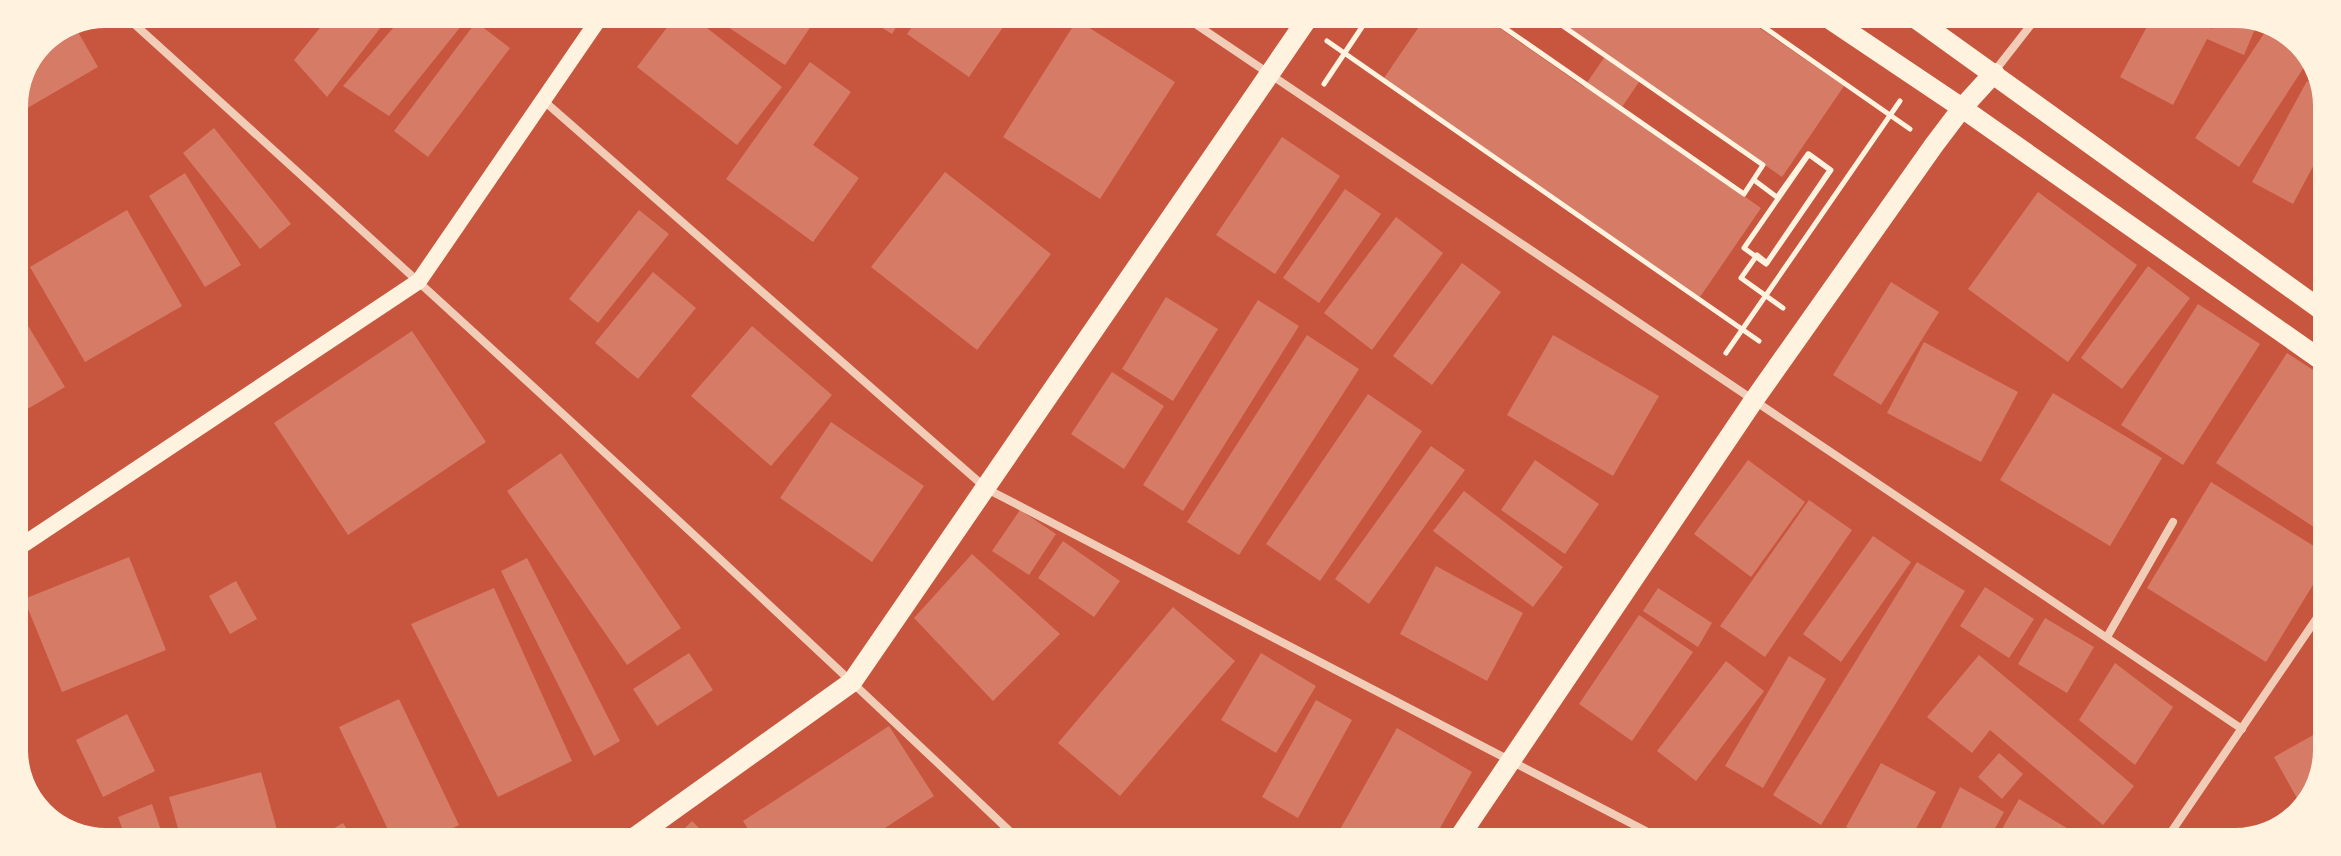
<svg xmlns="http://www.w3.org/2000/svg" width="2341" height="856" font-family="'Golos Text',sans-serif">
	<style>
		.building { fill: #d67c66 }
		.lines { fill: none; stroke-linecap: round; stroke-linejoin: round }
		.path { stroke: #fff3e0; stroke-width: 5 }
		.service { stroke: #f1ccb7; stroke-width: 6 }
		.minor { stroke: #f1ccb7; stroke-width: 8 }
		.secondary { stroke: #fff3e0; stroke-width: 16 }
		.primary { stroke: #fff3e0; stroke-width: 20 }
		.rim { fill: none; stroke: #fff3e0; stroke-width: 4 }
	</style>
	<rect width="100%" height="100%" fill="#c8553d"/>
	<g class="building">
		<path d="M332 13H355L381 27 327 97 294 60Z"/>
		<path d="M406 13H458L466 20 389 116 343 86Z"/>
		<path d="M508 13H526L520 22Z"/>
		<path d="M678 13H688L782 87 737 145 637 67Z"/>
		<path d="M707 13 802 14H819L785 65Z"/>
		<path d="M860 14H904L892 34Z"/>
		<path d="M921 14H1012L969 77 907 34Z"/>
		<path d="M1427 15H1481L1584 87 1606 55 1549 15 1742 16 1844 86 1782 177 1641 79 1620 110 1761 208 1700 297 1384 78Z"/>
		<path d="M2152 17H2188L2212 29 2217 17H2260L2244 55 2207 39 2173 105 2120 77Z"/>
		<path d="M1077 20 1175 82 1100 199 1003 137Z"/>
		<path d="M476 22 510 48 428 157 394 131Z"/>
		<path d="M74 25 98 67 12 117V101L40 39Z"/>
		<path d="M2267 29 2310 58 2239 167 2195 138Z"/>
		<path d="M810 62 851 92 813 145 859 178 813 242 726 179Z"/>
		<path d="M2307 81 2325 91 2329 100 2328 138 2293 204 2252 182Z"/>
		<path d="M214 128 291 224 260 249 183 153Z"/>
		<path d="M1282 137 1340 176 1275 274 1216 235Z"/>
		<path d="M945 172 1051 254 977 350 871 267Z"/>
		<path d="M185 173 241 265 205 287 149 196Z"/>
		<path d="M1345 189 1381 214 1319 303 1283 278Z"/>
		<path d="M2038 192 2137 265 2068 362 1968 289Z"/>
		<path d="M127 210 182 306 85 362 30 267Z"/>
		<path d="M639 210 669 234 598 323 569 299Z"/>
		<path d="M1396 217 1443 253 1372 350 1324 313Z"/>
		<path d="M1462 263 1501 292 1432 385 1393 356Z"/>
		<path d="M2148 266 2190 298 2122 389 2081 358Z"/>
		<path d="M653 272 696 308 638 379 595 343Z"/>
		<path d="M1891 282 1939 312 1881 405 1833 375Z"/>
		<path d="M1166 297 1218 329 1173 401 1122 369Z"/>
		<path d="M12 299 65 387 12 418Z"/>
		<path d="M1258 300 1299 326 1183 511 1143 485Z"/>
		<path d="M2198 304 2260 344 2183 465 2121 425Z"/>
		<path d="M752 326 832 395 771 466 691 396Z"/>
		<path d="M412 331 486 442 348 535 274 423Z"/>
		<path d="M1307 335 1359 369 1239 555 1187 522Z"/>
		<path d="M1553 335 1659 396 1613 476 1507 415Z"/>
		<path d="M1924 342 2018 392 1981 462 1887 413Z"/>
		<path d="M2287 353 2327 379 2326 535 2216 463Z"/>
		<path d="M1112 372 1164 406 1124 469 1071 434Z"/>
		<path d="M2053 393 2162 458 2110 546 2000 480Z"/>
		<path d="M1368 394 1422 431 1320 581 1266 544Z"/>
		<path d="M831 422 924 486 872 562 780 498Z"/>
		<path d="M1431 446 1465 470 1369 604 1335 579Z"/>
		<path d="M561 453 681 628 627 665 507 491Z"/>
		<path d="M1535 460 1599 504 1565 554 1501 510Z"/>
		<path d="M1748 460 1805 502 1751 577 1694 534Z"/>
		<path d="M2211 482 2325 553V565L2266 662 2147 588Z"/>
		<path d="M1464 491 1563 567 1533 607 1433 531Z"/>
		<path d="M1809 500 1852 530 1765 657 1720 626Z"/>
		<path d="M1020 510 1056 534 1029 575 992 551Z"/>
		<path d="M1873 536 1911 562 1841 662 1803 634Z"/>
		<path d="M1063 541 1120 581 1094 617 1038 578Z"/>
		<path d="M972 554 1060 634 993 701 914 618Z"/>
		<path d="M129 557 166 650 62 692 24 599Z"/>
		<path d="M527 558 620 741 594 756 501 571Z"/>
		<path d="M1917 562 1965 591 1821 825 1773 795Z"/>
		<path d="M1436 566 1523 613 1487 681 1400 634Z"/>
		<path d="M236 581 257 619 230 634 209 596Z"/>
		<path d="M1985 587 2034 619 2009 658 1960 626Z"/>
		<path d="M494 588 572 761 498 797 411 624Z"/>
		<path d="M1658 588 1712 623 1698 647 1643 611Z"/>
		<path d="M1173 607 1235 661 1120 796 1058 743Z"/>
		<path d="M1639 615 1693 652 1632 741 1579 704Z"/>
		<path d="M2045 618 2094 647 2067 693 2018 664Z"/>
		<path d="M689 653 713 690 657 726 633 689Z"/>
		<path d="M1261 653 1316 686 1276 753 1221 720Z"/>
		<path d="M1979 655 2134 786 2103 825 1990 730 1972 753 1927 717Z"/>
		<path d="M1789 656 1826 679 1763 788 1725 766Z"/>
		<path d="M1726 661 1764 691 1696 781 1657 751Z"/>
		<path d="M2115 663 2173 707 2135 765 2079 720Z"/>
		<path d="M399 699 459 825 428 840H393L339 727Z"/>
		<path d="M1316 700 1352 720 1298 818 1262 797Z"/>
		<path d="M127 714 155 771 103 797 76 740Z"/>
		<path d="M889 726 934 796 865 841 755 840 743 821Z"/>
		<path d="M1397 728 1472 772 1432 842H1420L1398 830 1391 842H1333Z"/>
		<path d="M2324 729V780L2303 809 2274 757Z"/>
		<path d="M1999 753 2023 774 2002 799 1978 777Z"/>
		<path d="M1881 763 1936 792 1908 843H1875L1846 827Z"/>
		<path d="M261 772 277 830 243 839H181L169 797Z"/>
		<path d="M1960 787 2004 812 1987 843H1934Z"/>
		<path d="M2019 799 2093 844 1994 843Z"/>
		<path d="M152 804 164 839H126L118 817Z"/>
		<path d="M692 821 711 840H673Z"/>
		<path d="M343 823 354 840 316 839Z"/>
	</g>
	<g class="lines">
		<g class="path">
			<path d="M1410 15 1419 21 1423 15"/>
			<path d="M1486 15 1744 194 1763 165 1547 15"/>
			<path d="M1748 16 1910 129"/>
			<path d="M1327 41 1759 341"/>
			<path d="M1324 84 1370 15"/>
			<path d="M1754 180 1778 198"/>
			<path d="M1778 196 1808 154 1830 170 1766 264 1744 248 1809 154 1831 170 1767 263 1757 255 1741 278 1783 308"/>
			<path d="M1726 353 1900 101"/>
		</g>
		<path class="service" d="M2315 621 2325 638"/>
		<g class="minor">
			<path d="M121 12C423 285 725 560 1020 841"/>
			<path d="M1182 15 2242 729"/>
			<path d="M1994 72 2037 17"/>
			<path d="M544 101 987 489 1669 843"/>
			<path d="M2107 637 2173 522"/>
			<path d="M2163 844 2325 606"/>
		</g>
		<path class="secondary" d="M12 552 419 281 603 13"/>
		<g class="primary">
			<path d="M1825 16 1962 108 2327 364"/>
			<path d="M1912 16 2327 314"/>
			<path d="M631 840 852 682 1310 15"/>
			<path d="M1456 842 1754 400 1934 145 1962 108 1994 73"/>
		</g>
	</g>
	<path d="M0 0H2341V856H0ZM106 26H2235A80 80 0 0 1 2315 106V750A80 80 0 0 1 2235 830H106A80 80 0 0 1 26 750V106A80 80 0 0 1 106 26Z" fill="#fff3e0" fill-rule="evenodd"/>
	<path class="rim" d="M106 26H2235A80 80 0 0 1 2315 106V750A80 80 0 0 1 2235 830H106A80 80 0 0 1 26 750V106A80 80 0 0 1 106 26Z"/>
</svg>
